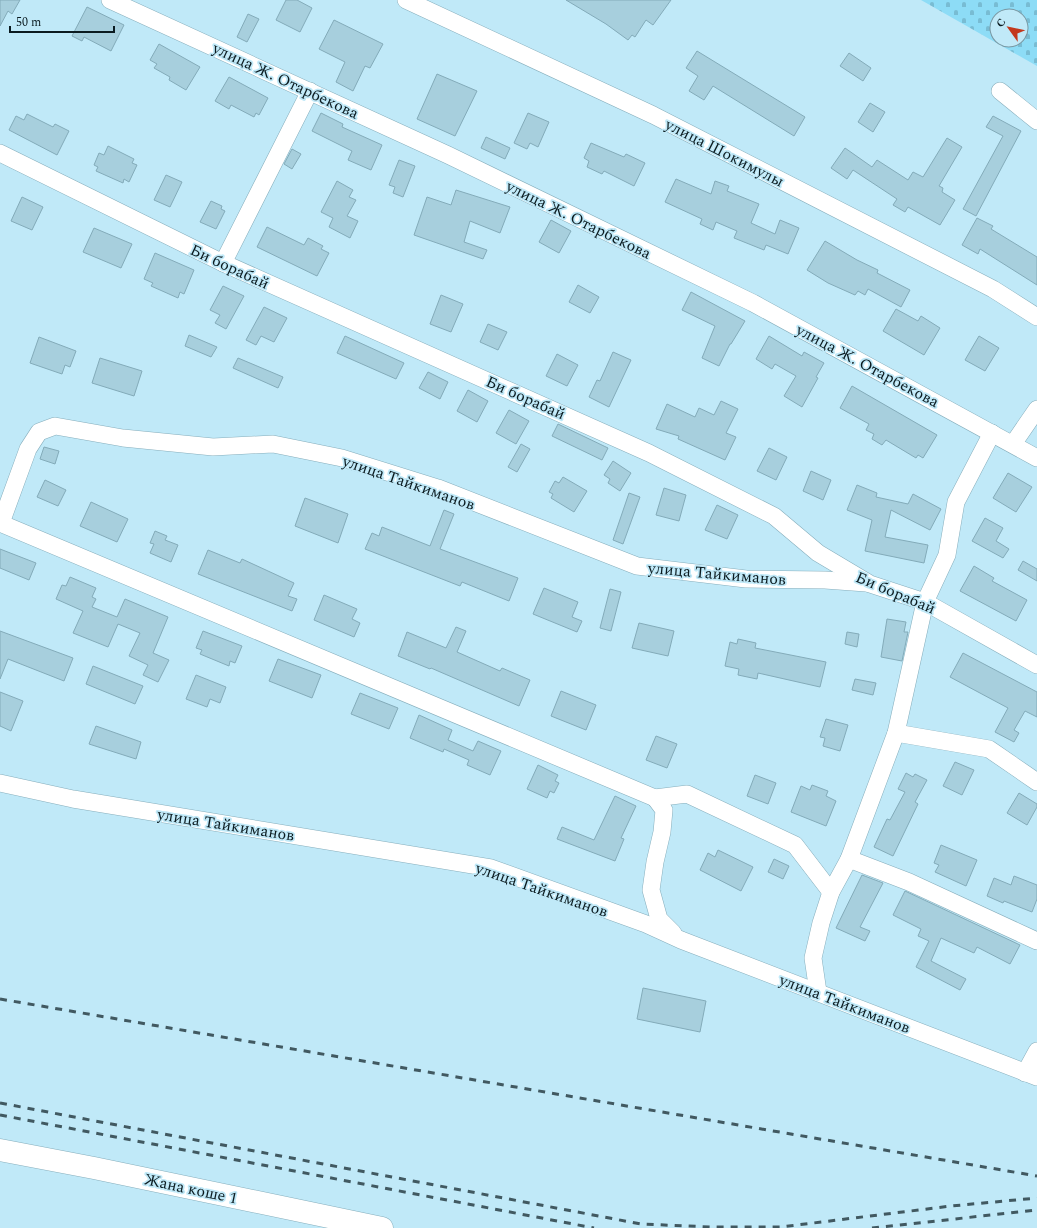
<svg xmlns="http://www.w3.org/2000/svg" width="1037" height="1228" font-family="Spectral,serif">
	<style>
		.cemetery { fill: url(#cemetery-stones); fill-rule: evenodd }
		.building { fill: #a7cfdd; stroke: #83abb9 }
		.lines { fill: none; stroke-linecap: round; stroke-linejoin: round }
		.street-casing { stroke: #86aebc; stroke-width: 18 }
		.secondary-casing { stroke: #86aebc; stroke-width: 23 }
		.street { stroke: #fff; stroke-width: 17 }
		.secondary { stroke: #fff; stroke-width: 22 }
		.rail { stroke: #415961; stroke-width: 3; stroke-dasharray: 7 7; stroke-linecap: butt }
		.labels { text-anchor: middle; stroke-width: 3.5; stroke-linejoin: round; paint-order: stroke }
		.street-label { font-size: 16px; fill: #0b1b20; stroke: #c0e9f8 }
	</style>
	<defs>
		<pattern id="cemetery-stones" width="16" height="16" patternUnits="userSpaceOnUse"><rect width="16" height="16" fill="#8ddcf6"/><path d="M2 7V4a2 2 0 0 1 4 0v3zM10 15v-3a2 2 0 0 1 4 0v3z" fill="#78bcd3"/></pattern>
	</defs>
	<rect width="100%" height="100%" fill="#c0e9f8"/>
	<path class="cemetery" d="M921 0H1037V66ZM997 16H1021V40H997Z"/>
	<g class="building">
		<path d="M0 0H20L12 14 8 11 0 26Z"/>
		<path d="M286 0H297L312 8 300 32 276 20Z"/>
		<path d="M566 0H671L653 25 646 20 635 37 632 35 628 40 606 24Z"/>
		<path d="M87 7 124 25 111 51 84 37 82 41 72 36Z"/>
		<path d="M248 14 259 19 247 42 237 37Z"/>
		<path d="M334 20 383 44 370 68 365 66 353 91 336 82 345 62 319 49Z"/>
		<path d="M159 44 200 67 186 90 169 80 170 77 154 68 157 64 150 60Z"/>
		<path d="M697 51 805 117 794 136 713 86 704 100 689 91 698 76 686 68Z"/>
		<path d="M849 53 871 68 863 81 840 66Z"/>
		<path d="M437 74 477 91 455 136 417 119Z"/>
		<path d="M229 77 268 98 259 115 256 113 254 117 231 105 229 109 215 101Z"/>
		<path d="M870 103 885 112 873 132 858 122Z"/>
		<path d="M321 113 343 124 342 127 382 145 371 170 348 160 352 151 312 131Z"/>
		<path d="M528 113 549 122 538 147 530 143 527 149 514 143Z"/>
		<path d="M27 114 53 127 55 124 69 131 57 155 9 130 16 116 24 120Z"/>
		<path d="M993 116 1021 131 976 216 963 209 1003 136 986 127Z"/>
		<path d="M486 137 510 148 505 159 481 148Z"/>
		<path d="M947 138 962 147 939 186 943 188 942 192 955 200 940 225 908 207 905 212 893 205 897 199 853 170 847 179 831 168 845 148 872 167 877 160 908 180 913 172 923 177Z"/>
		<path d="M591 143 624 157 626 154 645 163 634 186 604 171 602 174 587 167 589 161 584 158Z"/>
		<path d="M108 146 134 159 132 163 137 165 129 182 124 179 123 183 96 171 98 167 94 165 99 153 104 155Z"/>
		<path d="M292 149 301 154 292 169 284 164Z"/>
		<path d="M399 160 415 166 403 197 393 193 395 187 389 185Z"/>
		<path d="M166 175 182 182 170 207 154 200Z"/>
		<path d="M676 179 711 194 715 181 729 186 727 191 759 204 751 223 775 234 780 220 799 228 788 254 766 245 764 250 734 238 737 231 716 222 713 230 700 224 702 219 665 202Z"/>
		<path d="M337 181 353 190 349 197 356 200 347 216 358 221 350 238 329 227 333 218 321 212Z"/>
		<path d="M456 190 510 207 500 233 470 221 464 242 487 250 483 259 414 235 427 197 451 205Z"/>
		<path d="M22 197 43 207 32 230 11 221Z"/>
		<path d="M211 201 222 206 221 209 225 211 216 229 200 222Z"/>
		<path d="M977 218 993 226 991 229 1037 257V285L980 249 978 254 962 245Z"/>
		<path d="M551 220 571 231 559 253 539 242Z"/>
		<path d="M267 227 304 245 308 238 323 246 321 249 329 253 317 276 257 247Z"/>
		<path d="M94 228 132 244 121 268 83 252Z"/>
		<path d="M825 241 857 260 878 270 877 273 910 290 901 307 868 289 865 295 858 291 855 295 828 283 807 270Z"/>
		<path d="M155 253 194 270 184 294 180 292 178 298 151 286 153 283 144 279Z"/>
		<path d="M578 285 599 297 590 313 569 302Z"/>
		<path d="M223 286 244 296 226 329 215 323 220 315 210 310Z"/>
		<path d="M691 292 745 321 731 344H730L719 366 702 358 715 326 682 310Z"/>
		<path d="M441 295 463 304 451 332 430 324Z"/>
		<path d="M264 307 287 318 274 342 261 336 256 345 246 340Z"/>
		<path d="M896 309 918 321 921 316 940 328 924 355 883 331Z"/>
		<path d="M488 324 507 332 498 350 480 342Z"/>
		<path d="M189 335 217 347 211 357 185 346Z"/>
		<path d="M345 336 404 363 396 379 337 353Z"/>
		<path d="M769 336 802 356 804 352 824 363 816 377 818 378 802 407 784 396 796 376 775 364 772 369 756 359Z"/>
		<path d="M979 336 999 348 985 371 965 360Z"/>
		<path d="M39 337 76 351 70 367 65 365 62 374 30 363Z"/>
		<path d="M613 352 631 360 609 407 589 397 597 380 600 381Z"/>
		<path d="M557 354 578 365 567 386 546 376Z"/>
		<path d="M100 358 142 371 134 396 92 383Z"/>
		<path d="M238 358 283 377 278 388 233 368Z"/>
		<path d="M428 372 448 382 440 399 419 388Z"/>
		<path d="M852 386 937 435 923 458 918 455 916 458 886 440 882 445 872 439 874 434 866 430 869 424 840 408Z"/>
		<path d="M468 390 488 401 477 422 457 411Z"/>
		<path d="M721 401 738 409 726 433 736 437 725 460 678 439 679 436 656 429 667 404 695 417 699 408 714 415Z"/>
		<path d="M509 410 529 421 516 444 496 433Z"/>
		<path d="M558 424 608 448 602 460 552 436Z"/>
		<path d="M521 444 530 449 517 472 508 467Z"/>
		<path d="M44 447 59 451 55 464 40 459Z"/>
		<path d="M769 448 787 457 776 480 757 471Z"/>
		<path d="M613 461 631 473 620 491 608 483 610 479 604 475Z"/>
		<path d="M811 471 831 480 823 500 803 491Z"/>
		<path d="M1008 473 1032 487 1016 512 993 498Z"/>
		<path d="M563 477 587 491 574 512 551 498 553 494 549 492 555 481 559 483Z"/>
		<path d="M45 480 66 490 58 506 37 497Z"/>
		<path d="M857 485 877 493 876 497 908 504 913 494 941 509 930 530 891 510 885 537 928 545 924 563 865 551 872 520 847 510Z"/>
		<path d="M664 488 686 495 679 521 656 515Z"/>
		<path d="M629 493 640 497 623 544 613 540Z"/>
		<path d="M305 498 348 514 338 543 295 526Z"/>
		<path d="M91 502 128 519 117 542 80 526Z"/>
		<path d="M717 505 738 515 727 539 705 530Z"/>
		<path d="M444 510 454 514 440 549 518 578 509 601 462 582 460 586 365 549 372 533 379 536 382 527 430 546Z"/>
		<path d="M985 518 1003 528 996 541 1009 549 1003 558 972 541Z"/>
		<path d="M155 531 167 536 165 540 178 545 171 562 150 553 154 544 150 543Z"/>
		<path d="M0 549 36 563 29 580 0 568Z"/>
		<path d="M208 550 240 563 242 559 294 583 288 596 297 599 292 611 198 574Z"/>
		<path d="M1023 561 1037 569V581L1018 570Z"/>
		<path d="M974 566 994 578 992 581 1027 600 1016 621 960 591Z"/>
		<path d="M70 577 96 588 92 597 96 599 92 607 117 617 125 599 168 617 153 653 169 660 158 682 143 675 148 665 129 656 140 633 118 624 108 647 73 633 83 611 56 599 62 585 66 586Z"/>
		<path d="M544 588 578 602 572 617 582 621 577 632 533 614Z"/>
		<path d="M610 589 621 592 611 631 600 628Z"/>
		<path d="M324 595 357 609 352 619 360 623 354 637 314 620Z"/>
		<path d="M887 619 906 622 904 632H908L902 661 881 657Z"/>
		<path d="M639 623 674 631 668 656 632 648Z"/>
		<path d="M456 627 466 631 457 652 500 671 502 668 530 680 519 706 431 668 430 669 398 656 407 632 446 648Z"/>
		<path d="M0 631 73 658 64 681 8 659 0 679Z"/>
		<path d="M203 631 242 646 235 663 230 661 229 666 200 654 202 650 196 648Z"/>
		<path d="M847 632 859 634 857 647 845 644Z"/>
		<path d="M738 639 756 643 755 648 826 662 820 687 758 673 757 679 738 675 739 669 725 666 730 642 737 644Z"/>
		<path d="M963 653 1037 692V717L1025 711 1014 730 1019 733 1014 742 995 732 1008 708 950 677Z"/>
		<path d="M278 659 321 675 312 698 269 681Z"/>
		<path d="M93 666 143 686 135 704 86 684Z"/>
		<path d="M196 675 226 687 220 703 210 699 207 707 186 699Z"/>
		<path d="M855 679 876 683 873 695 852 690Z"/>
		<path d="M561 691 596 705 586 730 551 716Z"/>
		<path d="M0 692 23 701 11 731 0 726Z"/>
		<path d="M360 693 398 708 389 729 351 714Z"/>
		<path d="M419 715 452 730 448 740 473 751 478 741 501 751 490 775 467 765 469 760 444 749 443 752 410 738Z"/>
		<path d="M826 719 848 725 840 751 823 746 825 738 820 737Z"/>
		<path d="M96 726 141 742 136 759 89 744Z"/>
		<path d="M656 736 677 744 667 768 646 760Z"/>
		<path d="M955 762 974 770 962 795 943 786Z"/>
		<path d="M538 765 558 775 555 781 559 783 554 793 550 791 547 798 527 789Z"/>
		<path d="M906 773 913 777 915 774 927 780 915 802 918 804 893 856 874 847 887 819 890 820 905 792 898 789Z"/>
		<path d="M755 775 776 783 768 804 747 796Z"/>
		<path d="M812 785 828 791 826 796 836 801 826 826 791 812 801 786 810 790Z"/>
		<path d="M1019 793 1037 804V807L1027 825 1007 813Z"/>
		<path d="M615 796 636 806 621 838 624 839 615 861 557 839 562 827 594 840Z"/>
		<path d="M941 845 977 860 966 886 935 872 939 865 934 863Z"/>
		<path d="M718 850 753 867 741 891 700 870 708 853 715 857Z"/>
		<path d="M774 859 789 866 783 879 768 872Z"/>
		<path d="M862 875 883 883 860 927 870 931 865 941 836 928Z"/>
		<path d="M1014 876 1037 885V899L1032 912 1004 901 1003 903 987 896 994 878 1011 885Z"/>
		<path d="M905 891 1020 945 1010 964 977 947 974 953 941 938 931 961 966 979 960 990 916 967 929 941 918 936 921 929 893 915Z"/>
		<path d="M643 988 706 1001 700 1032 637 1019Z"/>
	</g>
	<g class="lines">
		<defs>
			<g id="street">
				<path d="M110 0 448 155 753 303 1037 458"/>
				<path d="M406 0 653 115 993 289 1037 317"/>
				<path d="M1000 91 1037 121"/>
				<path d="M0 153 223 263 649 453 774 516 818 553 870 584 925 602 1037 665"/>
				<path d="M223 263 310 91"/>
				<path d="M1013 444 1037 409"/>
				<path d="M0 523 655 798 687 794 795 845 831 892"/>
				<path d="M1 523 28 449 39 432 55 426 123 438 213 447 273 444 342 458 438 488 637 566 746 579 825 580 866 583"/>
				<path d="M896 733 989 749 1037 782"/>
				<path d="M0 783 73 799 491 868 646 924 681 940 1037 1077"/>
				<path d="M655 798 664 810 662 832 655 862 651 890 659 919 673 933"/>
				<path d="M849 859 909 882 1037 941"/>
				<path d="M818 992 813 958 821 923 831 892 849 859 896 733 925 602 947 555 956 502 992 433"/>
				<path d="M1025 1073 1037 1051"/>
			</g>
			<path id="secondary" d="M0 1150 94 1168 382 1228"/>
		</defs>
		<use href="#street" class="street-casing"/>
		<use href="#secondary" class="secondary-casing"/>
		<use href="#street" class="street"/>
		<use href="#secondary" class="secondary"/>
		<g class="rail">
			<path d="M0 999 1037 1176"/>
			<path d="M0 1103 641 1224 711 1227H781L951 1206 1037 1198"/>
			<path d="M0 1115 594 1228"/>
			<path d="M872 1228 1037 1210"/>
		</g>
	</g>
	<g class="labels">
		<g class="street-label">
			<text transform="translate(286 80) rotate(25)" y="6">улица Ж. Отарбекова</text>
			<text transform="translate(725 152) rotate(27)" y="6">улица Шокимулы</text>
			<text transform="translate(579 219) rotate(26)" y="6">улица Ж. Отарбекова</text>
			<text transform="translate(230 266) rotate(25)" y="6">Би борабай</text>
			<text transform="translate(868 365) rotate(28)" y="6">улица Ж. Отарбекова</text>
			<text transform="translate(526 397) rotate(24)" y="6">Би борабай</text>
			<text transform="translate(409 482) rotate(19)" y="6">улица Тайкиманов</text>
			<text transform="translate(717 573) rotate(5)" y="6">улица Тайкиманов</text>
			<text transform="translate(896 592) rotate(23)" y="6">Би борабай</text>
			<text transform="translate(226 824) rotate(9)" y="6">улица Тайкиманов</text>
			<text transform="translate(542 889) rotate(19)" y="6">улица Тайкиманов</text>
			<text transform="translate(845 1003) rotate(21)" y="6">улица Тайкиманов</text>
			<text transform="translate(191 1188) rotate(12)" y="6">Жана коше 1</text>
		</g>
	</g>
	<g transform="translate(1009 28) rotate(303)"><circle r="19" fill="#c0e9f8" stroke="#7897a2"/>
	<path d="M0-3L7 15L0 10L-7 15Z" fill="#c3381d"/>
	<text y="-6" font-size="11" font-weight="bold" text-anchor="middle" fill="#0b1b20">С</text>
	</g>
	<path d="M10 26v6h104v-6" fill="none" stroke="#0b1b20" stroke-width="2"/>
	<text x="16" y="26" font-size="12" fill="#0b1b20" stroke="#c0e9f8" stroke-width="3" paint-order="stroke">50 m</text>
</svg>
